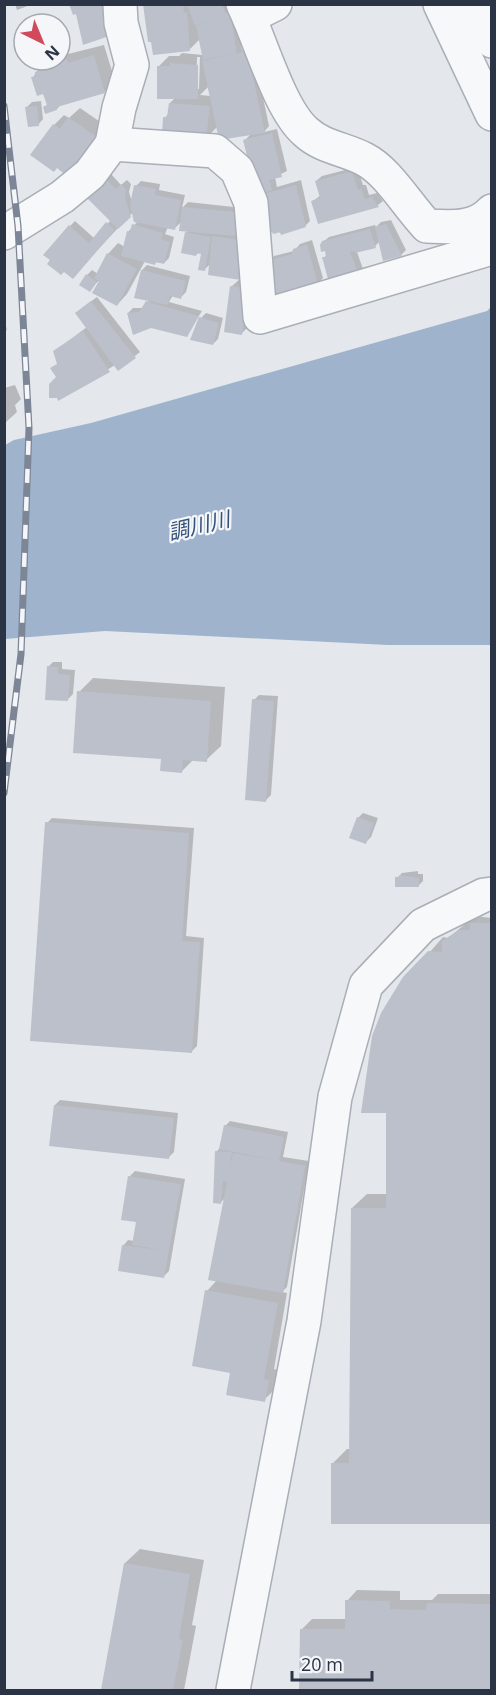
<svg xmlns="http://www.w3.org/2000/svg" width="496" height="1695" font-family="'Open Sans','Noto Sans JP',sans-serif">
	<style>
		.water { fill: #9fb4cc }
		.shadow { fill: #0003; fill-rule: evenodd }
		.building { fill: #bbc0ca }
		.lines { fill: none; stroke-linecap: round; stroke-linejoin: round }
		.minor-casing { stroke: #a9aeb7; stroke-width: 36 }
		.minor { stroke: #f7f8fa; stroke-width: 33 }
		.rail-casing { stroke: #7d8696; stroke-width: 7 }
		.rail { stroke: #f4f6f9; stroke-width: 4.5; stroke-dasharray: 14; stroke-linecap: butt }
		.labels { text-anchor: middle; stroke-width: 4.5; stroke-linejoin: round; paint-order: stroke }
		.water-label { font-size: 21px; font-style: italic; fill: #34527a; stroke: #f4f6f9 }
	</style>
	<rect width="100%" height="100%" fill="#e4e7ec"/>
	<path class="water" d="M491 307V645H388L105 631 5 639V445L14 440 91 423 487 311Z"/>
	<g class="shadow">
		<path d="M15 4H33L17 10Z"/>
		<path d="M145 4H228L234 8 242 50 249 46 254 55 269 126 264 132 277 129 287 171 275 177 277 187 301 180 310 221 305 226 281 233 272 230 262 195 267 190 245 140 252 133 218 126 206 138 165 118 169 113 170 103 176 97 159 66 169 56H179L182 53 203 55 200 39 190 49ZM197 57H200L199 89H196ZM209 86 211 96 200 95Z"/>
		<path d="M104 45 115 81 105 91 61 104 57 109 44 107 48 104 44 92 33 78 36 72 48 60H60V56Z"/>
		<path d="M41 101 43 119 38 125 27 107 32 102Z"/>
		<path d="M80 108 109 128 92 153 54 125 64 115 69 118Z"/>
		<path d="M357 167 363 185H366L369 195 377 193 383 201 378 205 313 201 321 195 316 181 322 176Z"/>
		<path d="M111 174 121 185 127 180 131 184 129 192 132 202 136 186 141 181 160 184 159 190 185 195 182 208 188 202 243 208 247 224 236 235 254 238 252 323 242 333 232 286 241 278 210 264 204 270 203 252 196 254 186 233 189 230 182 221 174 229 168 227 165 234 174 237 169 258 164 263 145 261 127 294 117 305 101 279 94 285 87 275 92 270 98 274 108 254 118 243 125 247 128 232 138 221 133 212 77 272 70 226 75 221 94 238 111 220 88 197Z"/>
		<path d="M391 220 406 250 401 255 380 241 375 246 357 252 363 269 358 274 324 258 327 254 323 242 329 237 375 225 376 227 381 222Z"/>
		<path d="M312 240 323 278 317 284 269 261 274 256 294 251 300 244Z"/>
		<path d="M147 265 190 276 186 292 181 297 173 295 169 302 202 311 186 336 128 313 133 308H143L149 300 142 270Z"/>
		<path d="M4 269 6 283 4 285Z"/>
		<path d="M97 297 140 352 118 369 115 365 59 399 58 363 55 351 87 327 82 308Z"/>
		<path d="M206 313 223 318 218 339 213 344 200 319Z"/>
		<path d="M4 318 7 330 4 332Z"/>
		<path d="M15 385 21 399 15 405 17 412 4 424V388Z"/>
		<path d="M53 662H62V669L75 670 73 694 68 699 48 667Z"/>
		<path d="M93 678 225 687 221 746 206 760H193L182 771 79 692Z"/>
		<path d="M259 695 278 696 271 795 266 800 254 700Z"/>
		<path d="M363 813 378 818 371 837 366 842 358 818Z"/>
		<path d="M52 818 194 828 186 936 204 938 197 1046 192 1051 47 823Z"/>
		<path d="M418 871V874H423V881L418 886 397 878 402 873Z"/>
		<path d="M475 916 492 918V1524L332 1464 347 1449H351L352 1208 367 1194H387L388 1111 374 1036 392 995 443 937 448 938Z"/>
		<path d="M60 1100 178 1113 174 1152 169 1157 55 1105Z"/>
		<path d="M230 1121 288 1132 283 1157 309 1161 287 1287 282 1292 287 1293 274 1369 278 1370 274 1390 264 1400 232 1372 207 1291 217 1280 226 1197 221 1202 216 1152 221 1147 225 1126Z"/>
		<path d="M135 1171 185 1179 169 1271 164 1276 123 1246 128 1240 134 1241 138 1221 130 1176Z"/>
		<path d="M140 1549 204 1560 192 1625 196 1626 184 1690H102L125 1563Z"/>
		<path d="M357 1590 400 1591V1600H432L438 1594H492V1690H301L302 1629 312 1619H346L347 1601Z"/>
	</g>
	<g class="building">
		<path d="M69 4H103L115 34 83 45 76 14 73 15Z"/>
		<path d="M143 4H183L184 13 187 12 190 51 153 55 151 42H148Z"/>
		<path d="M187 4H222L225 13 230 12 237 54 244 50 247 60 249 59 265 133 219 140 202 61 235 53 203 60 196 26 212 20 195 26Z"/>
		<path d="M94 55 105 93 57 107V110L45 114 43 107 47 105 43 94 37 96 31 77 36 76 35 72 39 71 38 68 67 59 68 63Z"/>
		<path d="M170 63 198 65V99H157V66H170Z"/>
		<path d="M169 103 210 106 206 139 162 135 163 117H167Z"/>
		<path d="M37 106 39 126 28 127 25 107Z"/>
		<path d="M68 117 100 139 68 177 57 168 54 172 30 155 53 124 60 129Z"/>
		<path d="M272 133 282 177 269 180 272 190 260 194 254 184 243 140Z"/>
		<path d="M352 171 358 190 361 189 365 199 372 197 379 207 318 224 311 201 320 198 315 181Z"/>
		<path d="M105 178 116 189 121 184 126 190 125 198 131 217 118 229 86 197Z"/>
		<path d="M134 185 156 189 155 195 181 200 175 230 134 222 130 205Z"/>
		<path d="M296 185 306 227 281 235 280 232 274 234 270 231 260 195Z"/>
		<path d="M182 207 238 212 236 236 179 231Z"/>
		<path d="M106 222 115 230 73 279 64 272 61 275 47 264 50 260 43 255 69 225 89 243Z"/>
		<path d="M132 224 163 233 161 239 170 242 164 264 156 262 155 265 121 256 127 231 130 232Z"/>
		<path d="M386 224 402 256 383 261 375 227Z"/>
		<path d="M370 229 376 248 355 253 354 251 350 252 359 275 336 281 335 277 328 279 322 257H326L325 251 321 252 320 245 322 241Z"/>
		<path d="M185 232 211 237 205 271 198 270 201 254 197 253 196 256 181 253Z"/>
		<path d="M212 236 241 240V280L208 275Z"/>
		<path d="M307 244 318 285 277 298 274 293 267 261 292 254 293 249Z"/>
		<path d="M107 253 137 269 117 306 92 293 99 281 94 278Z"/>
		<path d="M141 270 186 281 181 299 170 296 168 305 134 298Z"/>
		<path d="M86 274 97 282 90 292 79 285Z"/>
		<path d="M230 286 249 288 242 335 224 332Z"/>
		<path d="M91 301 136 358 118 371 75 313Z"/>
		<path d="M146 301 158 305 199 316 187 337 151 328 133 335 127 313 139 312Z"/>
		<path d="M199 317 219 323 213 345 190 340Z"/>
		<path d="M83 331 110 372 58 401 57 398H49V384L56 377 50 368 57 364 53 351Z"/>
		<path d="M47 666 58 667V674L70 675 68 701 45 700Z"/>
		<path d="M77 691 211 701 207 762 183 760 182 773 160 771 161 759 73 753Z"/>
		<path d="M252 699 274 701 266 802 245 800Z"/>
		<path d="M357 817 374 823 366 844 349 838Z"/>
		<path d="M45 822 189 833 182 941 200 942 192 1053 30 1041Z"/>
		<path d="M400 875 419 878V887H395V877H400Z"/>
		<path d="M470 923H492V1524H331V1463H349L351 1208H386V1113H361L372 1036 381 1013 403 977 428 951 442 952V941L459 930H470Z"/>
		<path d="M54 1105 174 1118 169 1159 49 1146Z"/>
		<path d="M224 1125 284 1137 279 1161 305 1166 283 1293 208 1280 227 1182 223 1181 221 1204 213 1203 215 1151 232 1152 229 1171 233 1153 276 1160 219 1149Z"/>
		<path d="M128 1176 181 1184 164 1278 118 1271 122 1245 162 1250 132 1245 136 1222 121 1220Z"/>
		<path d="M205 1290 278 1303 264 1379 269 1380 265 1402 226 1395 230 1373 192 1366Z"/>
		<path d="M124 1563 190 1574 179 1639 183 1640 173 1690H101Z"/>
		<path d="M345 1600 390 1601V1609L426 1610 427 1603 492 1604V1690H299L300 1629H345Z"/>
	</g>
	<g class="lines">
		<defs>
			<g id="minor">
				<path d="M243 4C260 38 279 109 306 132 322 147 345 149 364 159 388 171 407 205 427 226 450 227 475 230 492 211"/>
				<path d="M440 4 492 114"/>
				<path d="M475 4 492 41"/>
				<path d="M249 17 275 4"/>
				<path d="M112 144 119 108 132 65 121 23 120 4"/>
				<path d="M4 233 62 197 90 174 112 144 215 151 237 170 251 203 260 317 492 248"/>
				<path d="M233 1690 304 1321 335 1097 366 985 423 925 484 895 492 894"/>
			</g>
		</defs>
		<use href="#minor" class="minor-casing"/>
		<use href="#minor" class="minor"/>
		<defs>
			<path id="rail" d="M4 106 18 226 29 428 21 654 4 793"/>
		</defs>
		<use href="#rail" class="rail-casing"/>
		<use href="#rail" class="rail"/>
	</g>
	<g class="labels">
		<g class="water-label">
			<text transform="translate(199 526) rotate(-13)" y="7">調川川</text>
		</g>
	</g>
	<rect width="496" height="1695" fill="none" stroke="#2b3445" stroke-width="12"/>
	<g transform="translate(42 42) rotate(137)"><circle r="28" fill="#f4f6f9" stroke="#a4a8b1" stroke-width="1.5"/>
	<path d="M0-4.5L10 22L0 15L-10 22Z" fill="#d1495b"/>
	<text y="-9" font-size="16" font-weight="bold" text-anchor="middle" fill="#2b3445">N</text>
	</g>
	<path d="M292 1671v9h80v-9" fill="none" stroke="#2b3445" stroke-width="3"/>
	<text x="301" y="1671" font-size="18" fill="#2b3445" stroke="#f4f6f9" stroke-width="4.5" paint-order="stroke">20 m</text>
</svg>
